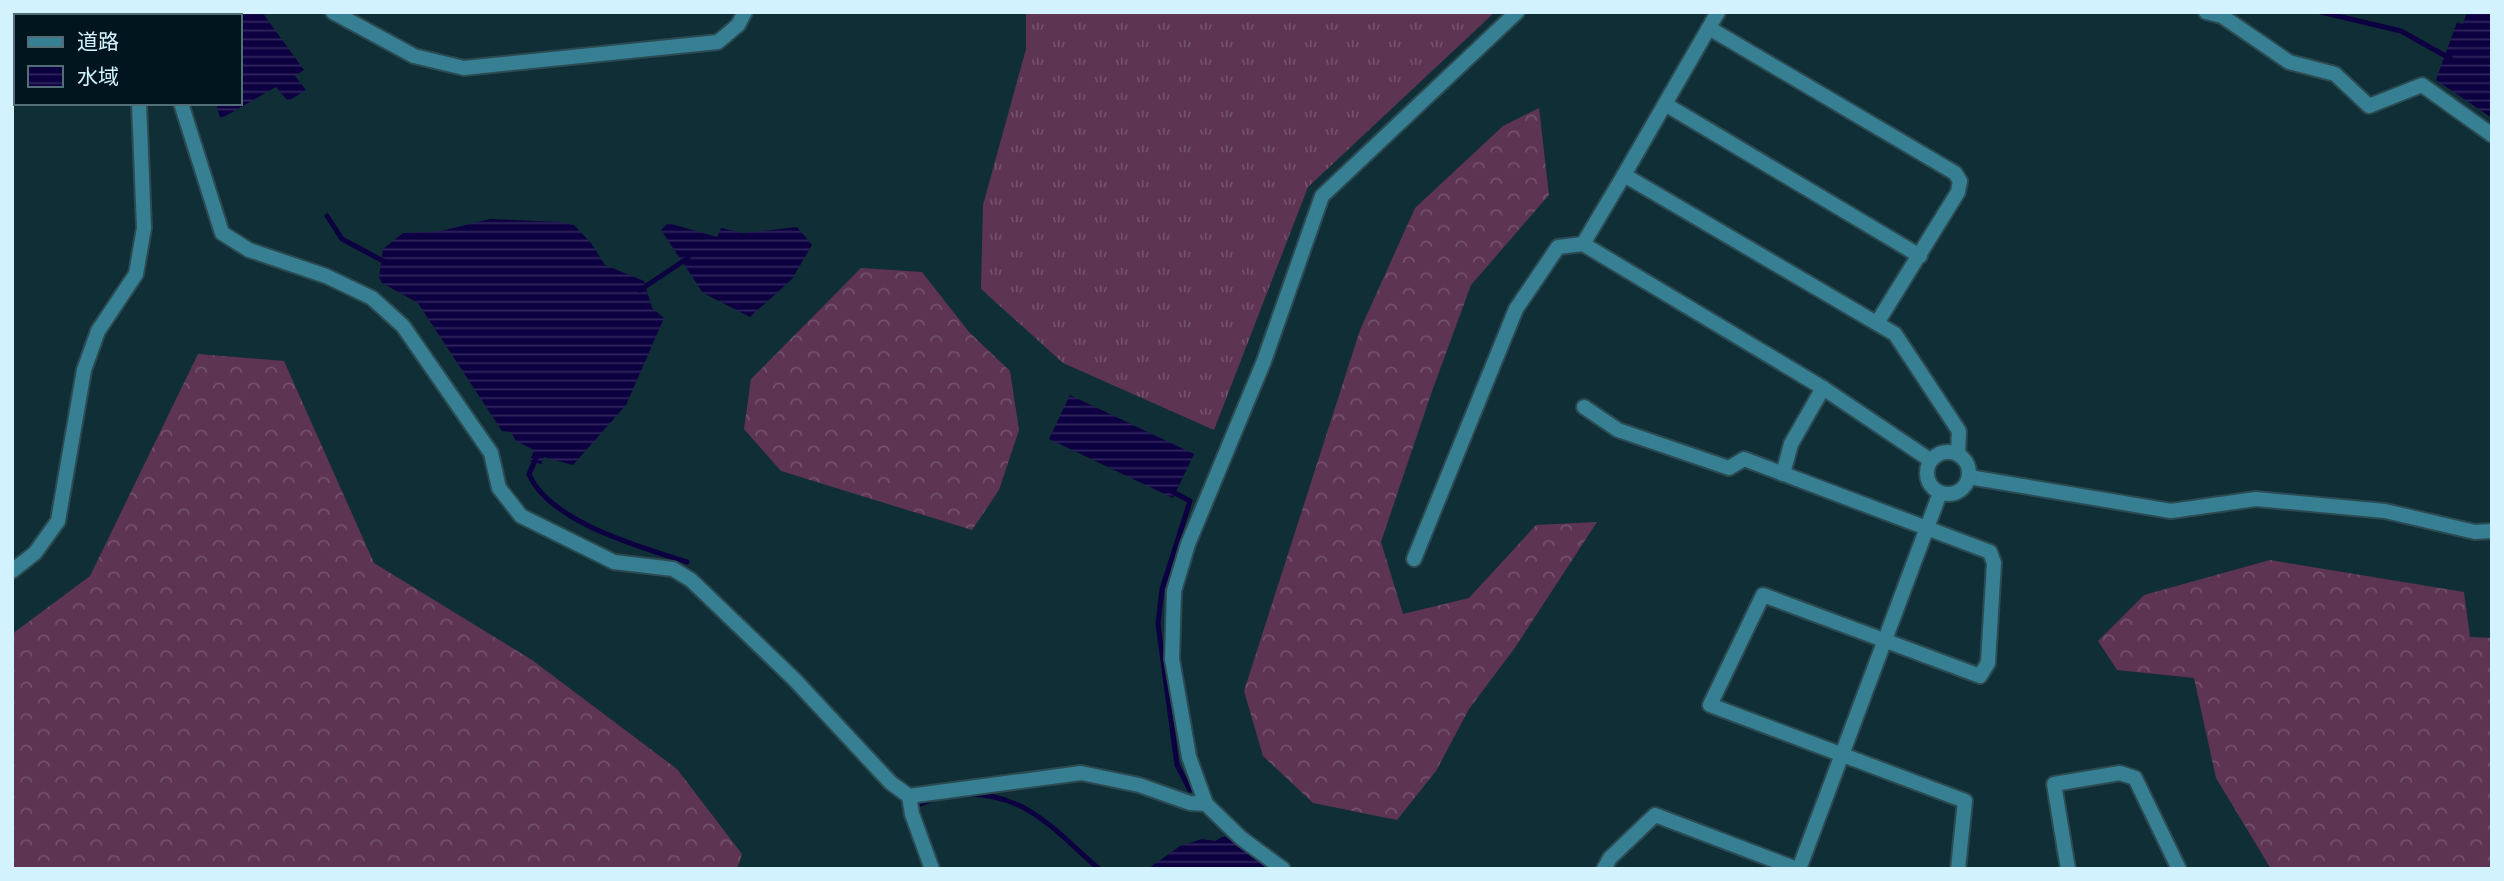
<svg xmlns="http://www.w3.org/2000/svg" width="2504" height="881" font-family="Jost,'Noto Sans JP',sans-serif">
	<style>
		.grass { fill: url(#grass-tufts) }
		.forest { fill: url(#forest-crowns) }
		.water { fill: url(#water-rules) }
		.lines { fill: none; stroke-linecap: round; stroke-linejoin: round }
		.stream { stroke: #0d0040; stroke-width: 5 }
		.street-casing { stroke: #2b4a52; stroke-width: 18 }
		.street { stroke: #378094; stroke-width: 14 }
	</style>
	<defs>
		<pattern id="grass-tufts" width="24" height="20" patternUnits="userSpaceOnUse" patternTransform="scale(1.75)"><rect width="24" height="20" fill="#5d3451"/><path d="M3 7l-1-3M5 7V3M7 7l1-3M15 17l-1-3M17 17v-4M19 17l1-3" fill="none" stroke="#73526b"/></pattern>
		<pattern id="forest-crowns" width="20" height="18" patternUnits="userSpaceOnUse" patternTransform="scale(1.75)"><rect width="20" height="18" fill="#5d3451"/><path d="M2 6a3 3 0 1 1 6 0M12 15a3 3 0 1 1 6 0" fill="none" stroke="#73526b"/></pattern>
		<pattern id="water-rules" width="6" height="5" patternUnits="userSpaceOnUse" patternTransform="scale(1.75)"><rect width="6" height="5" fill="#0d0040"/><path d="M0 2.5h6" fill="none" stroke="#2f265d"/></pattern>
	</defs>
	<rect width="100%" height="100%" fill="#102e36"/>
	<path class="grass" d="M1026 12H1495L1308 187 1214 430 1063 363 981 289 983 205 1026 49Z"/>
	<g class="forest">
		<path d="M1539 108 1549 195 1471 285 1431 394 1381 542 1403 614 1469 598 1536 525 1597 522 1514 649 1469 709 1436 771 1397 820 1313 803 1263 756 1244 691 1360 330 1415 208 1503 126Z"/>
		<path d="M861 268 922 272 969 332 1010 371 1019 430 999 490 972 530 781 471 744 429 751 379Z"/>
		<path d="M198 354 284 361 374 563 532 660 677 769 742 854 737 869H12V634L90 576Z"/>
		<path d="M2270 560 2464 592 2470 637 2492 638V869H2271L2216 778 2194 678 2117 670 2098 641 2144 595Z"/>
	</g>
	<g class="water">
		<path d="M183 12H262L304 70 295 76 306 90 288 101 276 87 220 119 216 103H240V16H184Z"/>
		<path d="M2467 12H2492V118L2436 80 2457 22 2463 24Z"/>
		<path d="M490 219 559 222 574 225 591 243 605 265 644 281 652 308 664 318 626 405 573 465 544 457 541 464 530 461 534 450 516 441 511 432 502 431 418 303 382 283 379 277 383 249 403 233 441 231Z"/>
		<path d="M668 223 717 237 721 228 744 233 797 227 812 245 792 279 750 317 703 293 661 230Z"/>
		<path d="M1070 395 1194 454 1173 498 1049 439Z"/>
		<path d="M1224 836 1272 869H1148L1180 846 1202 839 1215 841Z"/>
	</g>
	<g class="lines">
		<g class="stream">
			<path d="M2321 12 2401 31 2451 59"/>
			<path d="M327 216 342 239 385 262"/>
			<path d="M640 290 688 258"/>
			<path d="M537 456 529 474C549 522 641 547 687 562"/>
			<path d="M1173 492 1190 501 1162 589 1158 624 1177 765 1190 790"/>
			<path d="M967 794C1028 794 1056 832 1099 869"/>
			<path d="M920 804 937 798"/>
		</g>
		<defs>
			<g id="street">
				<path d="M151 12 153 16"/>
				<path d="M333 12 414 56 464 68 718 42 738 25 745 12"/>
				<path d="M1718 12 1624 175 1895 334 1959 431 1958 454"/>
				<path d="M2206 12 2222 16 2289 62 2335 74 2369 106 2422 85 2492 135"/>
				<path d="M138 16V12"/>
				<path d="M1709 28 1955 173 1960 181 1958 192 1877 323"/>
				<path d="M181 103 222 233 249 250 326 276 372 298 403 326 491 453 499 488 521 516 614 562 673 569 691 580 794 679 891 783 909 796 1081 773 1139 785 1190 803 1206 804"/>
				<path d="M1665 104 1920 256"/>
				<path d="M1583 244 1823 388 1930 460"/>
				<path d="M1584 407 1618 430 1729 468 1744 459 1990 552 1994 563 1988 663 1980 676 1763 595 1710 705 1965 801 1958 869"/>
				<circle cx="1948" cy="473" r="21"/>
				<path d="M1783 474 1791 444 1823 388"/>
				<path d="M1969 477 2171 511 2256 499 2385 511 2475 532 2492 531"/>
				<path d="M1414 559 1516 309 1558 247 1583 244 1624 175"/>
				<path d="M12 571 35 553 58 521 84 370 98 331 136 274 144 228 139 103"/>
				<path d="M909 796 912 814 932 869"/>
				<path d="M1283 869 1241 838 1206 804 1189 757 1172 659 1174 591 1188 544 1264 361 1322 196 1517 12"/>
				<path d="M1604 869 1610 858 1655 815 1797 869"/>
				<path d="M1799 869 1940 493"/>
				<path d="M2068 869 2054 784 2120 773 2135 778 2179 869"/>
			</g>
		</defs>
		<use href="#street" class="street-casing"/>
		<use href="#street" class="street"/>
	</g>
	<rect width="2504" height="881" fill="none" stroke="#d2f3fe" stroke-width="28"/>
	<rect x="14" y="14" width="228" height="91" fill="#00151d" stroke="#546e77" stroke-width="2"/>
	<rect x="28" y="37" width="35" height="10" fill="#378094" stroke="#546e77" stroke-width="2"/>
	<text x="77" y="49" font-size="21" fill="#d2f3fe">道路</text>
	<rect x="28" y="66" width="35" height="21" fill="url(#water-rules)" stroke="#546e77" stroke-width="2"/>
	<text x="77" y="84" font-size="21" fill="#d2f3fe">水域</text>
</svg>
